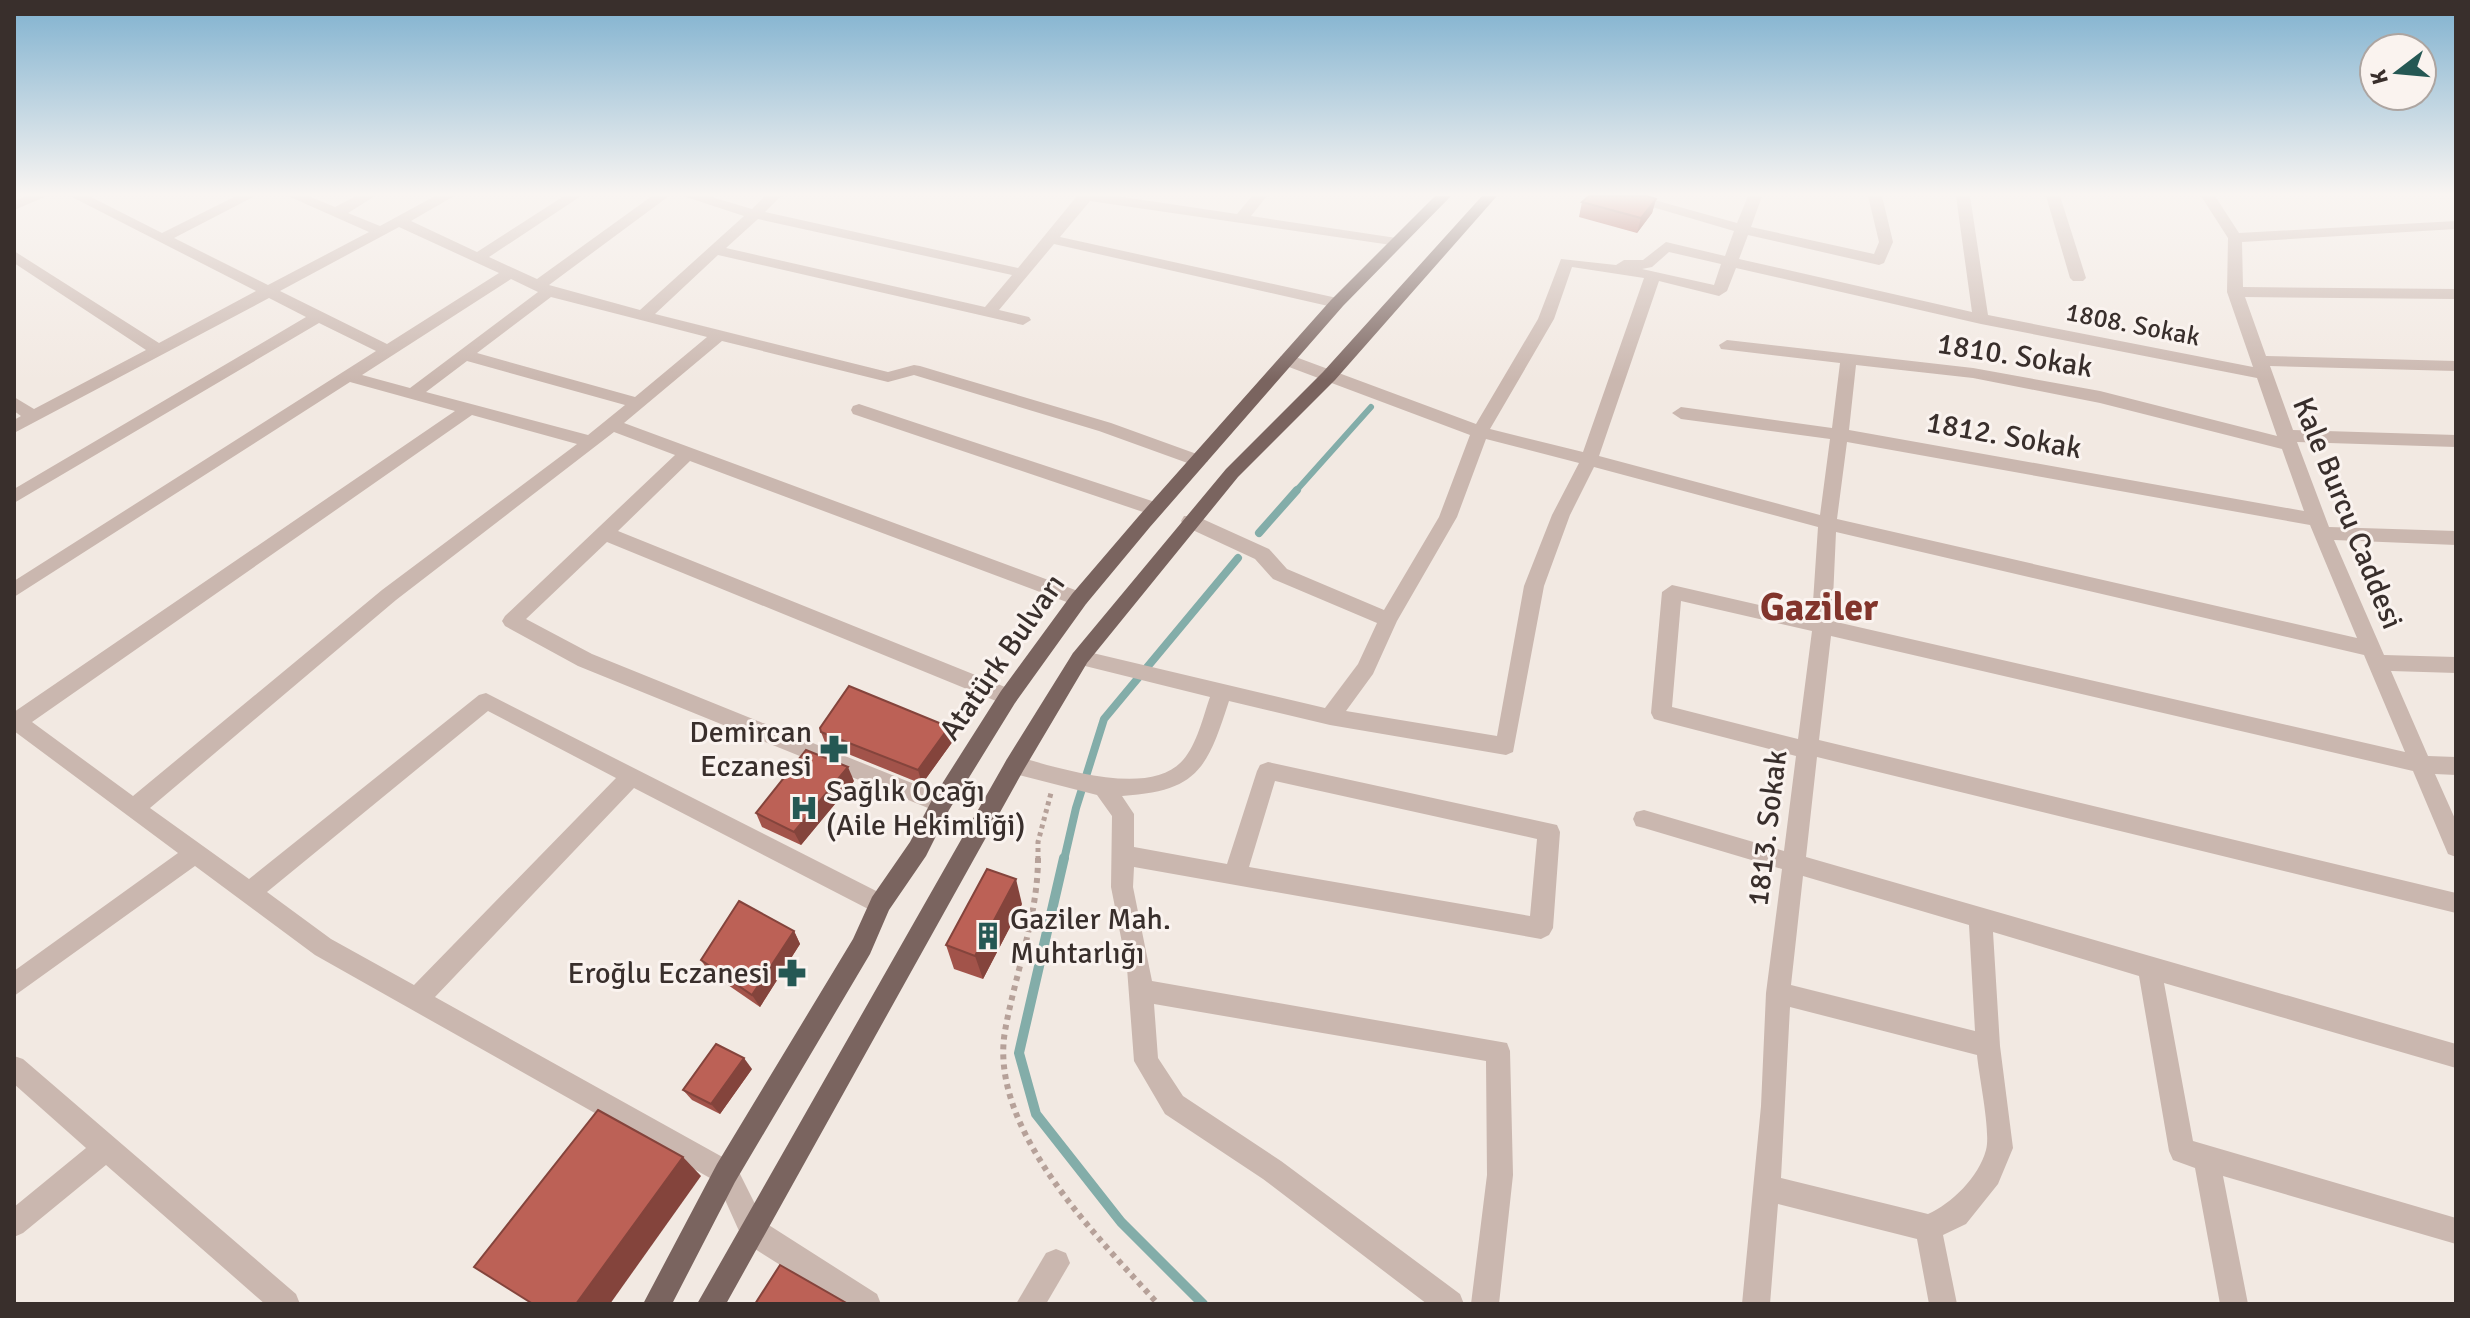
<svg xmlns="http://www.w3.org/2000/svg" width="2470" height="1318" font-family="Signika,sans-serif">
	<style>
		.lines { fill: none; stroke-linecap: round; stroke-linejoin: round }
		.stream-far2 { stroke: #83ada9; stroke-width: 6 }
		.stream-far1 { stroke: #83ada9; stroke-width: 8 }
		.stream { stroke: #83ada9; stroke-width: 10 }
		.path-far1 { stroke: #b6a199; stroke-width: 5; stroke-dasharray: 4 4; stroke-linecap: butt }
		.path { stroke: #b6a199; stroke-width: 6; stroke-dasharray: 5 5; stroke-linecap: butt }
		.minor { fill: #cab7af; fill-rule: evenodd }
		.major { fill: #7a645f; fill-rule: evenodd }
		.wall { fill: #a2534a }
		.shaded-wall { fill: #84443c }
		.building { fill: #bc6156; stroke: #84443c; stroke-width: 2 }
		.labels { text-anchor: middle; stroke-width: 6; stroke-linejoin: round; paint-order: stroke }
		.far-street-label { font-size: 26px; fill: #392f2c; stroke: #faf3ef }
		.street-label { font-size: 30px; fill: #392f2c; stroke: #faf3ef }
		.poi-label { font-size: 30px; fill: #392f2c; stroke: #faf3ef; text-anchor: end }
		.district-label { font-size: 38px; font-weight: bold; fill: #82352c; stroke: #faf3ef }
	</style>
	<rect width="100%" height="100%" fill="#f2e9e2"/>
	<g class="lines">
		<path class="stream-far2" d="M1295 492 1371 407"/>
		<g class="stream-far1">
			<path d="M1259 533 1297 490"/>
			<path d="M1064 860 1076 808 1104 719 1238 558"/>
		</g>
		<path class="stream" d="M1064 858 1019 1053 1036 1114 1121 1222 1203 1304"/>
		<path class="path-far1" d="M1038 860V842L1051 793"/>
		<path class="path" d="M1038 858C1038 916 1015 974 1005 1031 988 1130 1098 1237 1158 1304"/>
		<g class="minor">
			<path d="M26 196H47L14 210V201Z"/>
			<path d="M70 196H89L162 233 236 196H255L174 238 268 285 369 232 288 196H308L335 207 356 196H375L348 213 380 226 435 196H454L411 221 477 252 564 196H581L489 257 537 279 652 196H669L549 285 640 310 744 216 683 196H708L752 209 765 196H781L765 212 1018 268 1077 196H1116L1237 214 1252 196H1267L1251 216 1403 239 1405 242 1398 246 1090 201 1060 237 1337 298 1345 303 1337 308 1054 244 999 310 1029 317 1031 320 1023 325 718 255 655 314 888 372 914 365 920 366 1111 423 1205 457 1208 461 1199 467 1193 465 1099 431 914 375 888 382 722 341 624 423 1086 594 1089 599 1086 604H1072L690 461 618 531 1015 691 1018 697 1015 703H1001L607 542 526 619 592 654 949 798 952 804 949 810 941 813 933 810 578 666 505 626 502 621 505 616 675 455 614 432 396 600 150 808 249 879 479 695 486 693 888 897 891 904 888 911 880 914 872 911 634 788 435 997 735 1164 764 1222 877 1294 881 1304H842L744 1242 717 1182 315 955 195 866 14 996V971L178 853 14 731V712L455 411 350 382 14 597V581L376 351 319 323 14 503V489L306 317 269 298 14 433V420L21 416 14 411V397L34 409 146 350 14 263V251L159 343 256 291ZM758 219 1012 275 985 307 726 248ZM399 227 499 273 387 344 280 291ZM511 279 538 292 410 388 362 375ZM551 297 707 337 635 397 477 353ZM467 361 625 405 588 435 426 392ZM472 415 577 444 382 590 133 796 32 722ZM488 711 616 778 414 985 331 939 267 892Z"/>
			<path d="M1615 196H1640L1737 223 1748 196H1762L1751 227 1874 254 1879 242 1868 196H1882L1893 242 1884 263 1879 265 1748 235 1739 259 1972 312 1956 196H1970L1988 315 2253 367 2227 292 2228 238 2201 196H2215L2239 233 2456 221V229L2242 242 2243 287 2456 289V299L2245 297 2266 356 2456 361V371L2270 366 2293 430 2456 435V447L2297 442 2329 527 2456 531V545L2334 540 2384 655 2456 657V673L2391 671 2428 756 2456 757V775L2435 774 2456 821V857L2448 854 2413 771 1831 636 1819 740 2456 893V913L1817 757 1806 857 2456 1044V1068L2164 983 2193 1141 2456 1218V1244L2223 1176 2248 1304H2220L2195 1168 2173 1160 2169 1151 2139 976 1993 932 2000 1046 2013 1148 1998 1184 1966 1224 1943 1235 1957 1304H1929L1917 1239 1778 1204 1770 1304H1742L1761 1106 1766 993 1782 869 1644 828 1636 826 1633 819 1636 812 1644 810 1784 851 1796 756 1661 721 1654 719 1651 713 1662 592 1672 585 1812 617 1818 527 1594 467 1570 515 1544 586 1513 752 1506 755 1330 725 1229 701C1207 769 1198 791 1122 796L1134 814V847L1227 864 1257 771 1260 765 1268 762 1557 825 1560 832 1553 928 1549 935 1541 939 1134 867 1133 887 1152 981 1507 1043 1510 1051 1513 1175 1499 1304H1471L1487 1175 1486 1061 1154 1004 1158 1058 1183 1096 1281 1161 1460 1294 1464 1304H1427L1263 1179 1165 1114 1134 1061 1127 968 1111 887 1112 816 1097 795 1015 774 1007 771 1004 765 1007 759 1015 756C1056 767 1150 799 1183 760 1197 744 1203 717 1210 697L1073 663 1070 658 1073 653 1080 650 1325 708 1358 664 1377 623 1273 579 1255 559 1184 526 1181 521 1184 516H1196L1269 549 1287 569 1384 610 1439 517 1470 435 1281 364 1279 360 1281 356H1293L1476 424 1538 319 1561 259 1616 265 1624 260H1643L1666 242 1725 256 1734 231ZM1669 252 1721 264 1714 285 1642 269 1652 267ZM1572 267 1644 278 1583 452 1490 429 1554 319ZM1736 268 1981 324 2257 378 2277 436 2100 391 1973 368 1727 340 1719 345 1721 349 1840 363 1832 428 1681 407 1672 413 1681 419 1830 439 1820 515 1599 456 1659 281 1719 296 1727 291ZM1856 365 1973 378 2100 403 2282 449 2304 511 1849 430ZM1486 439 1579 463 1552 515 1524 586 1497 736 1346 711 1373 674 1397 621 1457 517ZM1847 442 2310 525 2357 638 1837 519ZM1836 532 2364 655 2405 752 1832 621ZM1681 601 1812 631 1798 739 1672 707ZM1275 781 1537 839 1530 916 1249 867ZM1803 876 1969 925 1975 1031 1791 985ZM1790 1007 1977 1055C1979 1077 1991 1132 1986 1150 1979 1177 1951 1204 1928 1214L1781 1178Z"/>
			<path d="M2046 196H2060L2086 278 2083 281H2073L2070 278Z"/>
			<path d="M859 404 1161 504 1164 509 1155 515 1149 514 853 414 851 410 853 406Z"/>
			<path d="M14 1056 23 1059 296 1294 300 1304H265L106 1165 23 1233 14 1237V1207L86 1148 14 1084Z"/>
			<path d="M1056 1249 1066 1253 1070 1263 1046 1304H1016L1046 1253Z"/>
		</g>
		<g class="major">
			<path d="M1435 196H1451L1343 306 1150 527 1086 604 1015 703 949 810 926 856 889 910 870 954 735 1182 672 1304H643L717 1164 853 939 872 897 910 842 933 798 1001 691 1072 594 1138 517 1331 300Z"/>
			<path d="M1482 196H1497L1335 380 1238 477 1087 663 1023 771 726 1304H697L1007 759 1073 653 1226 469 1323 372Z"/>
		</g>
	</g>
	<g class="wall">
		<path d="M1656 199 1652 213 1637 233 1579 217 1582 202Z"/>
		<path d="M821 732 953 741 922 784 826 745Z"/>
		<path d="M854 781 801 845 762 827 756 813Z"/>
		<path d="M1022 904 983 979 954 969 946 945Z"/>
		<path d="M794 931 800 944 760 1007 709 972 701 960Z"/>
		<path d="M752 1069 720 1114 692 1100 683 1090Z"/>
	</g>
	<g class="shaded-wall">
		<path d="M1656 199 1652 213 1637 233 1641 218Z"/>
		<path d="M949 727 953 741 922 784 918 770Z"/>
		<path d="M848 767 854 781 801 845 794 832Z"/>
		<path d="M1016 879 1022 904 983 979 975 956Z"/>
		<path d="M794 931 800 944 760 1007 752 995Z"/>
		<path d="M744 1058 752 1069 720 1114 711 1104Z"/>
		<path d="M683 1157 701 1176 610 1304H576Z"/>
	</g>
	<g class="building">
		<path d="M1589 196H1647L1656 199 1641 218 1582 202Z"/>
		<path d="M849 686 949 727 918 770 821 732 820 728Z"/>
		<path d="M806 750 848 767 794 832 756 813Z"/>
		<path d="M987 869 1016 879 975 956 946 945Z"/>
		<path d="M739 901 794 931 752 995 701 960Z"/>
		<path d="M716 1044 744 1058 711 1104 683 1090Z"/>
		<path d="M598 1110 683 1157 576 1304H533L474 1267Z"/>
		<path d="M780 1265 848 1304H755Z"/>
	</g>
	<linearGradient id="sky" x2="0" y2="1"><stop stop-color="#7fb1cf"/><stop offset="0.51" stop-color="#f9f5f2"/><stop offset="1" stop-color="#f9f5f2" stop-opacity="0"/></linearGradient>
	<rect width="2470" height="381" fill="url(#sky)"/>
	<defs>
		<symbol id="pharmacy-bare" viewBox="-9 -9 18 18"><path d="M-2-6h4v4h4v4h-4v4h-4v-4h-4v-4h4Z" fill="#255854" stroke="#faf3ef" stroke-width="2.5" paint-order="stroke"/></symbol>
		<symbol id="hospital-bare" viewBox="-9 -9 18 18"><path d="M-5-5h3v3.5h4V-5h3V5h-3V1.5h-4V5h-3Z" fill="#255854" stroke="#faf3ef" stroke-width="2.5" paint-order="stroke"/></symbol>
		<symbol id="building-bare" viewBox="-9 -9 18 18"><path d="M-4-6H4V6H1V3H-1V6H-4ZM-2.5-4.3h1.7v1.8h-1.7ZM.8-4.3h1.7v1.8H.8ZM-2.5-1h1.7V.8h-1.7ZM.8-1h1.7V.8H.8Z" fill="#255854" stroke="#faf3ef" stroke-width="2.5" paint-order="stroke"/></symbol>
	</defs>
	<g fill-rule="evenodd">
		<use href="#pharmacy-bare" x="814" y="729" width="40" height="40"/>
		<use href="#hospital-bare" x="784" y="788" width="40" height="40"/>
		<use href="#building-bare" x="968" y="916" width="40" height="40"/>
		<use href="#pharmacy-bare" x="772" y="953" width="40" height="40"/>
	</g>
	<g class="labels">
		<g class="far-street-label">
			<text transform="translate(2133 324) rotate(11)" y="9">1808. Sokak</text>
		</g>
		<g class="street-label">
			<text transform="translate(2015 355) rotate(9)" y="10">1810. Sokak</text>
			<text transform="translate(2004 435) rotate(10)" y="10">1812. Sokak</text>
			<text transform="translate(2348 513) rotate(68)" y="10">Kale Burcu Caddesi</text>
			<text transform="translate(1002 657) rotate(-55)" y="10">Atatürk Bulvarı</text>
			<text transform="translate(1767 828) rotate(-83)" y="10">1813. Sokak</text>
		</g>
		<g class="poi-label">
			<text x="812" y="742">Demircan<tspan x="812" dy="34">Eczanesi</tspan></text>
			<text x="826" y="801" text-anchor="start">Sağlık Ocağı<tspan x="826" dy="34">(Aile Hekimliği)</tspan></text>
			<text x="1010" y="929" text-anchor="start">Gaziler Mah.<tspan x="1010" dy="34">Muhtarlığı</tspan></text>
			<text x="770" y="983">Eroğlu Eczanesi</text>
		</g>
		<g class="district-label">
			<text x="1819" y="620">Gaziler</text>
		</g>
	</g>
	<rect width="2470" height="1318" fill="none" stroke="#392f2c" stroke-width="32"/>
	<g transform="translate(2398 72) rotate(254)"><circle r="38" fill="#faf3ef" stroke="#ada5a1" stroke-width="2"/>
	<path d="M0-6L14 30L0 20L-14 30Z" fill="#255854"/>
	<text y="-12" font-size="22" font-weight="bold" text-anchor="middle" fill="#392f2c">K</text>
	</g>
</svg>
